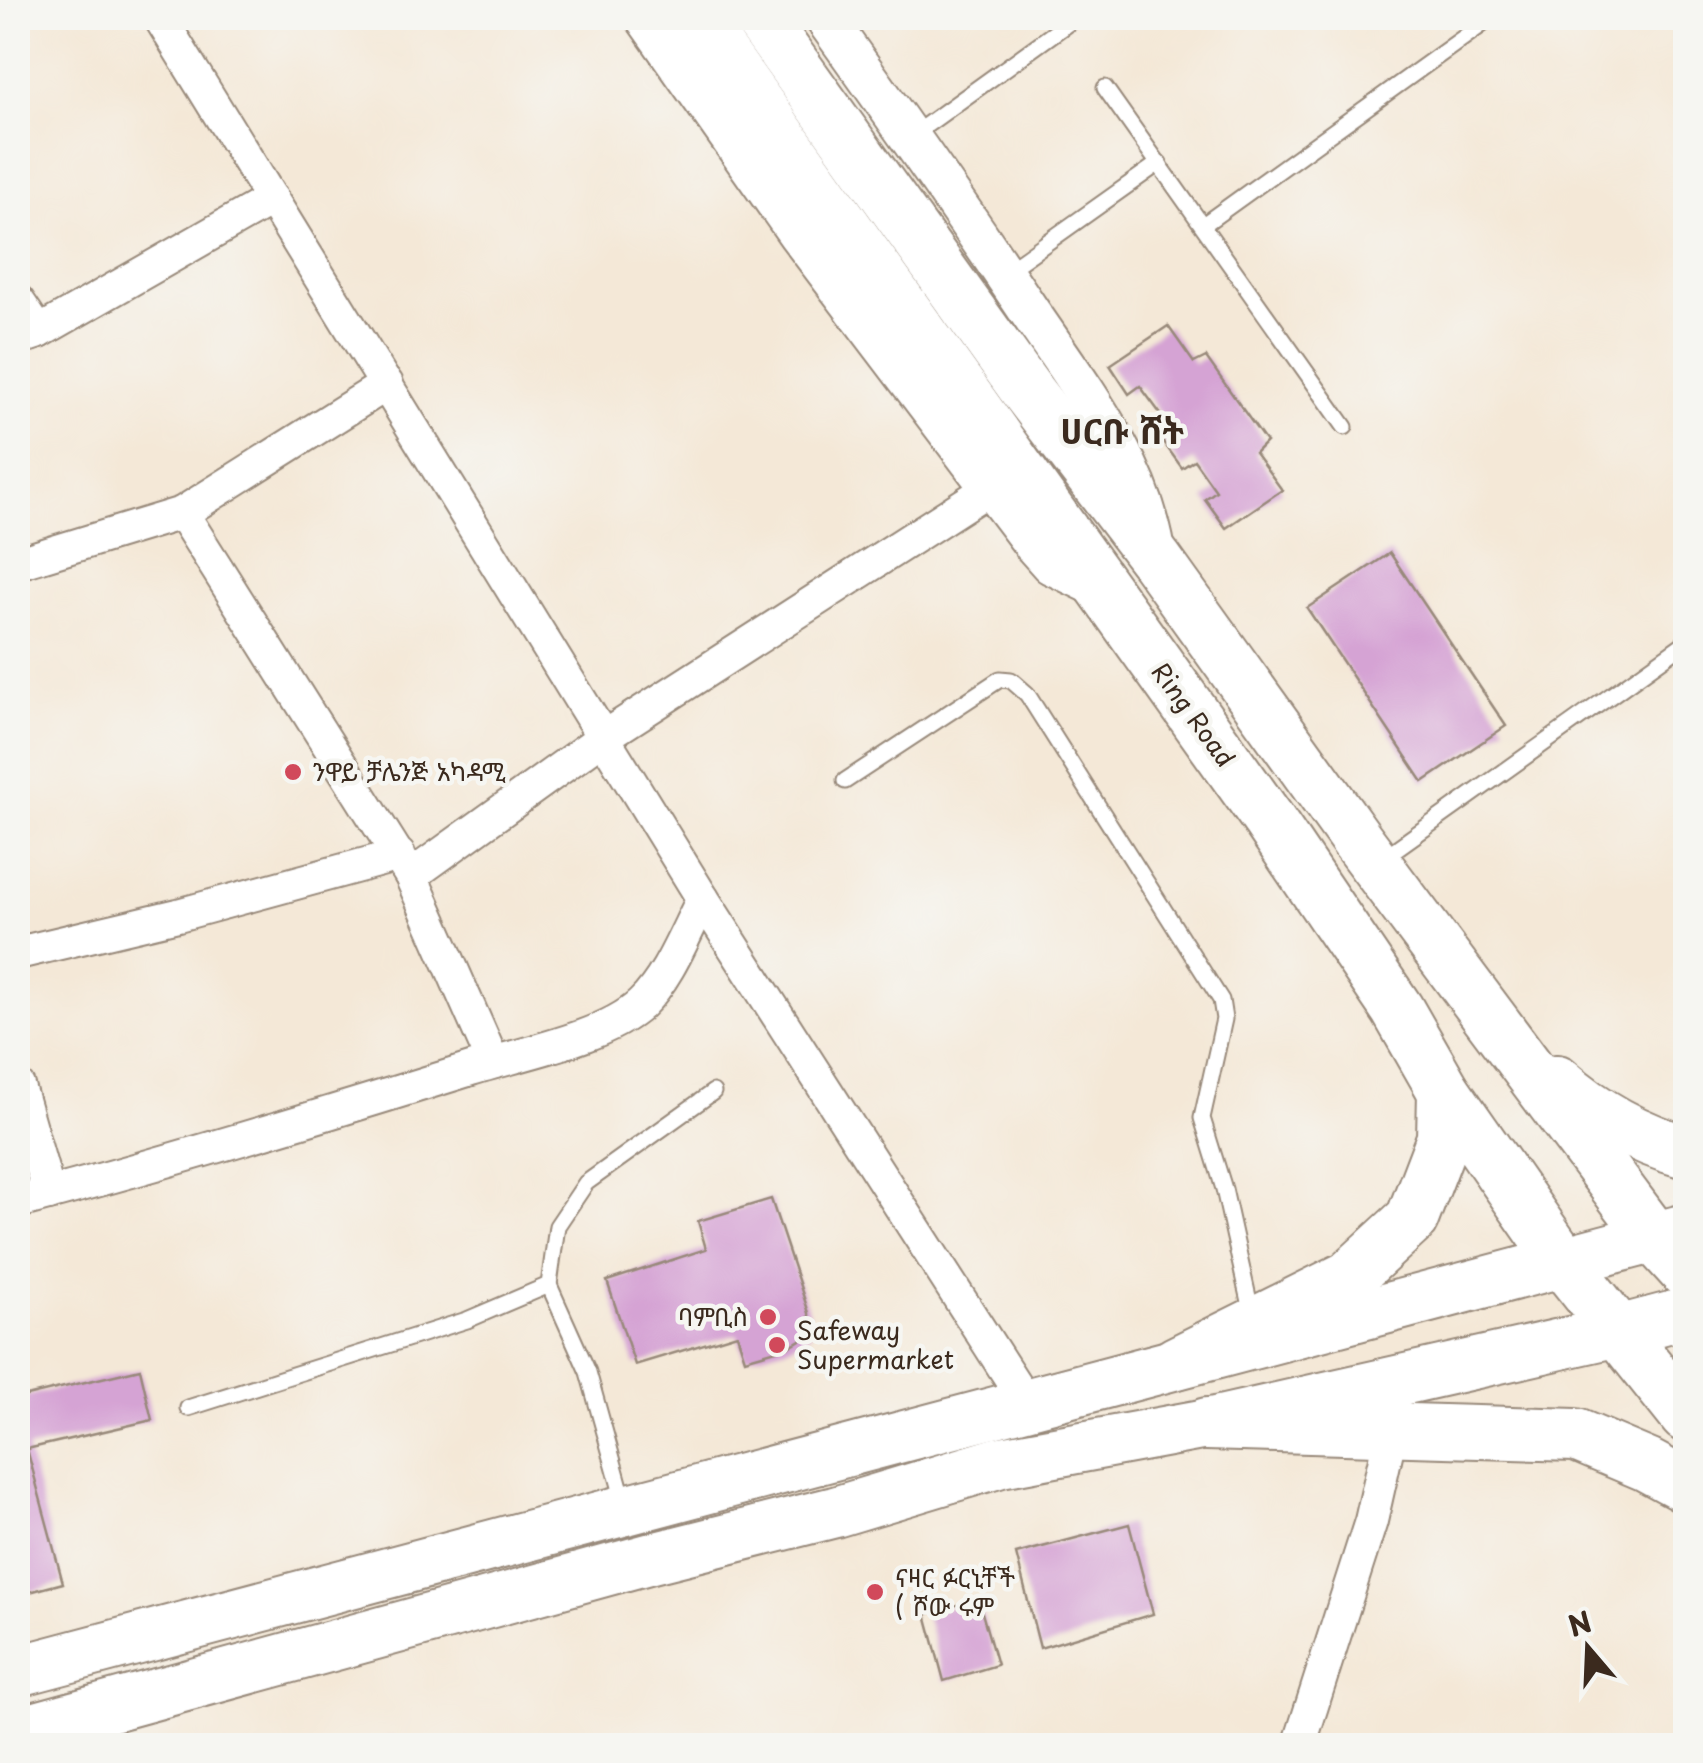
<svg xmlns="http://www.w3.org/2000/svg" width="1703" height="1763" font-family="'Playpen Sans','Noto Sans Ethiopic',sans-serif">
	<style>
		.building { fill: #d5a3d4 }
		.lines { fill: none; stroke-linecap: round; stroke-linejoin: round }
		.service-casing { stroke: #98897a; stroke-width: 19 }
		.minor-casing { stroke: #98897a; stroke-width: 36 }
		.tertiary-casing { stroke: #98897a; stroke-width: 44 }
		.primary-casing { stroke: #98897a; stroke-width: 54 }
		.trunk-casing { stroke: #98897a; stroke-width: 56 }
		.service { stroke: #fff; stroke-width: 15 }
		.minor { stroke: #fff; stroke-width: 32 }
		.tertiary { stroke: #fff; stroke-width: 40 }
		.primary { stroke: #fff; stroke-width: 50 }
		.trunk { stroke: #fff; stroke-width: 52 }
		.poi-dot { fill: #d1495b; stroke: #f6f6f2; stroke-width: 4 }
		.labels { text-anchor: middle; stroke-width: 9; stroke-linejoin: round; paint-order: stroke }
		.street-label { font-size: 25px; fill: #3b2a1e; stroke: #f6f6f2 }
		.poi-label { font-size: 25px; fill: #3b2a1e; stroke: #f6f6f2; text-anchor: start }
		.district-label { font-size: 35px; font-weight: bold; fill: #3b2a1e; stroke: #f6f6f2 }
	</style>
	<rect width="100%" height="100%" fill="#f6f6f2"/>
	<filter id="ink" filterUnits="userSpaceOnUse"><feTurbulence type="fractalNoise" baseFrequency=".01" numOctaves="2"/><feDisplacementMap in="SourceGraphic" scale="20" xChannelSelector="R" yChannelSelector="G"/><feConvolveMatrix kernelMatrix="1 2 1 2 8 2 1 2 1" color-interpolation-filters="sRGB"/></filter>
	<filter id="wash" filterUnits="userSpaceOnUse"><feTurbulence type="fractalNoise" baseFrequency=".0048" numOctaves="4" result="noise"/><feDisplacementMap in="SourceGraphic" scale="40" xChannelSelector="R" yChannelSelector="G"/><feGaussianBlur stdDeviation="2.25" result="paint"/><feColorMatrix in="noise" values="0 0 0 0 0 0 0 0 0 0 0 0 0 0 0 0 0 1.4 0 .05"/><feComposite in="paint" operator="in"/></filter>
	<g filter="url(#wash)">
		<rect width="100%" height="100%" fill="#f4e8d7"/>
		<g id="blocks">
			<g class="building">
				<path d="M1168 326 1194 363 1206 357 1266 442 1255 453 1282 490 1226 528 1205 499 1216 491 1194 460 1182 468 1156 432 1168 424 1140 386 1129 394 1110 365Z"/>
				<path d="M1390 553 1506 726 1423 782 1307 608Z"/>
				<path d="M771 1199 809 1313 810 1334 790 1346 745 1359 737 1334 635 1365 607 1281 706 1249 698 1221Z"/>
				<path d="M140 1369 152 1420 27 1449 63 1583 18 1595V1398Z"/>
				<path d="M1129 1524 1153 1614 1040 1648 1016 1554Z"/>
				<path d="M978 1599 997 1665 944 1681 926 1614Z"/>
				<path d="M394 1737 396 1746H362L361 1744Z"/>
			</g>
		</g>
	</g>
	<g filter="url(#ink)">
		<use href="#blocks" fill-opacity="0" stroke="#98897a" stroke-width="2.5"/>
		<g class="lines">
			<defs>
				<g id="service">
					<path d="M1105 88 1345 427"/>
					<path d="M910 137 1075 18"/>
					<path d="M1203 225 1491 18"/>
					<path d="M1004 273 1159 163"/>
					<path d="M845 781 1000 679 1011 680 1027 694 1221 1000 1224 1019 1202 1118 1224 1189 1252 1315"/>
					<path d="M1383 858 1686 642"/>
					<path d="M549 1285 588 1372 624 1501"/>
					<path d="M188 1408 467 1320 549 1285 557 1226 586 1183 713 1092"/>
				</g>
				<g id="minor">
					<path d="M160 18 703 899 1026 1402"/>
					<path d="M18 301 39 332"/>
					<path d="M18 339 39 332 272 199"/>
					<path d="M182 513 411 876 493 1062"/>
					<path d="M18 563 182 513 387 384"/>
					<path d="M411 876 605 736 990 488"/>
					<path d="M18 953 178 915 399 855"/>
					<path d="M18 1086 49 1194"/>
					<path d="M18 1202C170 1162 321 1116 471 1069 519 1054 605 1038 641 1004 669 977 685 933 703 899"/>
					<path d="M1299 1746 1371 1521 1392 1428"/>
				</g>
				<g id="tertiary">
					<path d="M646 18 799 235 1035 546 1051 564 1101 588"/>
					<path d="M825 18C894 114 963 212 1029 311 1079 385 1140 461 1155 551"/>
				</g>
				<g id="primary">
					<path d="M18 1671 1686 1229"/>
					<path d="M18 1732 652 1558 835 1512 1001 1462 1207 1424 1618 1331 1686 1313"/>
				</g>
				<g id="trunk">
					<path d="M696 18 1268 819 1397 1009 1444 1091 1564 1263 1686 1416"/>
					<path d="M760 18 1027 391 1156 560 1357 840 1654 1237 1686 1272"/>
					<path d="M1557 1081C1595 1115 1637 1138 1686 1152"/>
					<path d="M1176 1363 1349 1277 1412 1219 1443 1138 1444 1091"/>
					<path d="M1207 1424 1576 1435 1647 1465 1686 1486"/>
				</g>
			</defs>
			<use href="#service" class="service-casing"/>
			<use href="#minor" class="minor-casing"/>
			<use href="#tertiary" class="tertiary-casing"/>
			<use href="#primary" class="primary-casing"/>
			<use href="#trunk" class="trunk-casing"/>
			<use href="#service" class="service"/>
			<use href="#minor" class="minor"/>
			<use href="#tertiary" class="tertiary"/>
			<use href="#primary" class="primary"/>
			<use href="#trunk" class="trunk"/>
		</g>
	</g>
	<g class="poi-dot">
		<circle cx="293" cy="772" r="10"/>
		<circle cx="768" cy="1317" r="10"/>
		<circle cx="777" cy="1345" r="10"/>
		<circle cx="875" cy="1592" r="10"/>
	</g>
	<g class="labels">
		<g class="street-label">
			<text transform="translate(1193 715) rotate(54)" y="9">Ring Road</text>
		</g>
		<g class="poi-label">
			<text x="313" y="781">ንዋይ ቻሌንጅ አካዳሚ</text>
			<text x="748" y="1326" text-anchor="end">ባምቢስ</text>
			<text x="797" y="1340">Safeway<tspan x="797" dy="29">Supermarket</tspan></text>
			<text x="895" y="1587">ናዛር ፉርኒቸች<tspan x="895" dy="29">( ሾው ሩም</tspan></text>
		</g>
		<g class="district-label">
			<text x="1122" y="444">ሀርቡ ሸት</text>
		</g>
	</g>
	<rect width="1703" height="1763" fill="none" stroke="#f6f6f2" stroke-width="60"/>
	<g transform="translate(1588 1648) rotate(341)" stroke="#f6f6f2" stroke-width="8" paint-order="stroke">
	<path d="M0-8L18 38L0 25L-18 38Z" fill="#3b2a1e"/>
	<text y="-15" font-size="28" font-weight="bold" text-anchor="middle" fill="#3b2a1e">N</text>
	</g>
</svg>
